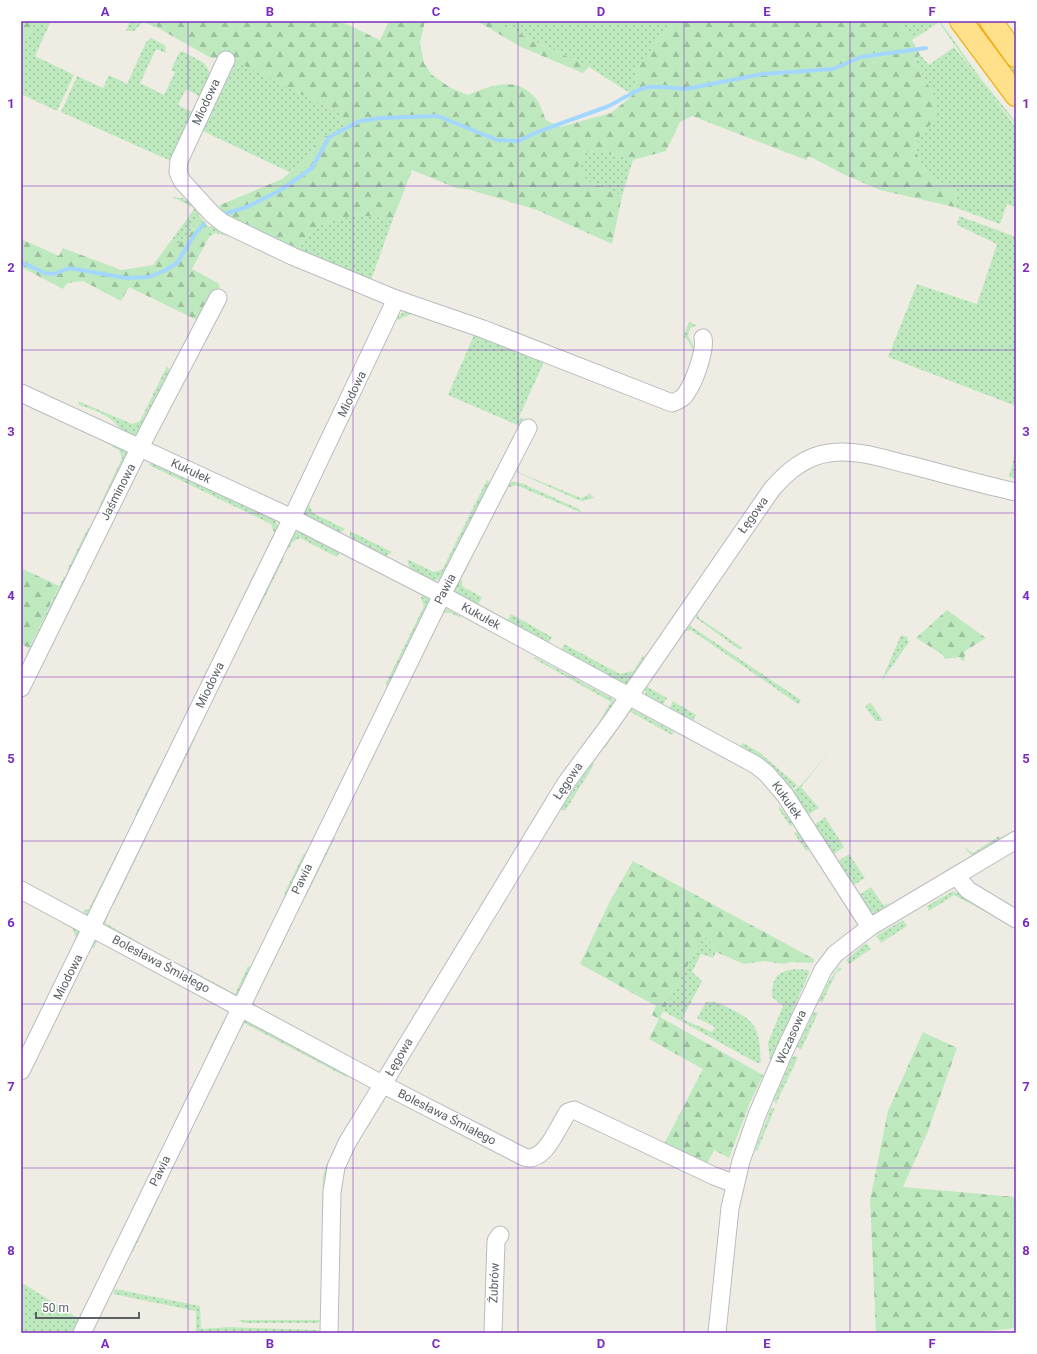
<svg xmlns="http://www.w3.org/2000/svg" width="1037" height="1354" font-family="Roboto,sans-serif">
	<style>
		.grass { fill: url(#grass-dots) }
		.forest { fill: url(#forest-firs) }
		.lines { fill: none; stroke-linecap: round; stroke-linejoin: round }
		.stream { stroke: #a4d7ff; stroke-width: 4 }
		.minor-casing { stroke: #b8bcc0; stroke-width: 19 }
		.motorway-casing { stroke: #f3a600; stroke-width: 24 }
		.minor { stroke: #fff; stroke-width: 17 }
		.motorway { stroke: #ffe18b; stroke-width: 22 }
		.grid { fill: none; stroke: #7b2cbf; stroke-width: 1; stroke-opacity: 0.55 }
		.labels { text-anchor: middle; stroke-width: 3; stroke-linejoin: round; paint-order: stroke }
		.street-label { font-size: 12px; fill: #5b6065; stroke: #fff }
		.neatline { fill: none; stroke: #7b2cbf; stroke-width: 1.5 }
		.grid-label { font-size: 13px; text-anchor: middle; font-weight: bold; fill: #7b2cbf }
	</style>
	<defs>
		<pattern id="grass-dots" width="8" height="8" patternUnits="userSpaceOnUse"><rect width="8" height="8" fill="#bee9be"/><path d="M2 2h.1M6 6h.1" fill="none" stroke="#9dc09e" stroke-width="1.8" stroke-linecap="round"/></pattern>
		<pattern id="forest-firs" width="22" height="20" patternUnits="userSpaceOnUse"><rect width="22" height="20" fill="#bee9be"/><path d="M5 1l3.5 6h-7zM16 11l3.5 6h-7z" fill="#9dc09e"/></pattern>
	</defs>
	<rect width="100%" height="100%" fill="#efede3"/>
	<g class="grass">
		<path d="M36 21H51L35 56 74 75 57 111 21 94V48Z"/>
		<path d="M130 21H154L158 28 143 22 134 31H126Z"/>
		<path d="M492 21H672L637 69 633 95 589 67Z"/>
		<path d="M897 21H937L938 23 912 40Z"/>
		<path d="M938 21H940L981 79 1016 122V125L979 80Z"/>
		<path d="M969 21H980L1016 70V85Z"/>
		<path d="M151 38 165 45 166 53 156 49 140 83 164 95 175 72 171 70 179 53 182 51 204 63 212 76 203 94 199 96 186 89 178 105 192 112 193 116 171 161 61 112 77 76 103 88 109 75 127 84 146 42Z"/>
		<path d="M954 47 1016 127V207L1007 204 1000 224 954 207 957 194 925 170 915 150 921 132 937 119 934 95 914 61 920 55 929 65Z"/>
		<path d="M236 61 340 113 345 132 322 137 301 163 289 172 203 131Z"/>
		<path d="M601 150 633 160 622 196 587 181 578 166 585 153Z"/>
		<path d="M172 197 183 198 188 202 191 201 198 209 196 211 201 218 176 247 170 242 195 208Z"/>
		<path d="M356 215 393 219 371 280 297 249 320 224Z"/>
		<path d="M959 216 1016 237V406L888 357 917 284 977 304 997 244 957 225Z"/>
		<path d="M212 226 215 228 237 238 215 233 209 237V227Z"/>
		<path d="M409 309 662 408 544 362 519 417 523 419 522 427 448 395 474 335 413 313 398 320V316Z"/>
		<path d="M689 322 697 325 690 328 688 336 696 350V355L687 339 683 337Z"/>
		<path d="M167 366 171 373 137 435C122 437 118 422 106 416 98 411 88 408 79 405L78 401 132 424 140 421Z"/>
		<path d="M115 441 127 449V453L100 510 98 509 122 458 119 450 112 447Z"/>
		<path d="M1016 449V469L1014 478 1009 477Z"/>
		<path d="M155 459 274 518 279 528 247 597 244 595 274 533 271 524 149 465Z"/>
		<path d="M516 468 520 473 581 498 590 494 594 498 583 501 578 500 519 473 515 470Z"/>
		<path d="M487 480 492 484 442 579 433 581 410 570 407 559 434 572 442 570Z"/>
		<path d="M512 482 521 483 579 509 582 513 516 485 506 488 484 533 481 529 507 484Z"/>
		<path d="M305 503 309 505 313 513 345 529 339 534 305 516 303 511Z"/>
		<path d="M88 528 90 529 70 570H67Z"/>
		<path d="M302 531 341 549 337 557 300 538 292 542 289 549 285 544 293 532Z"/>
		<path d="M350 531 392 552 385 557 350 539Z"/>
		<path d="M475 540 480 541 461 579 463 587 482 597 477 607 455 593 454 590Z"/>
		<path d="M278 557 284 558 259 609 255 607Z"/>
		<path d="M64 576 66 578 29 654 27 653Z"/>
		<path d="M424 592 430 600 390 687 385 685 424 606 421 598Z"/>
		<path d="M704 601 697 612 699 618 743 648 740 650 696 618V612Z"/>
		<path d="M446 609 461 616 460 618 451 613H443L411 679 407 675 442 611Z"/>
		<path d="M511 614 552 637 547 646 506 623Z"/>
		<path d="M691 626 692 627 801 700 798 704 691 630 685 631 682 635 685 628Z"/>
		<path d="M901 635 907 637 909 642 881 682Z"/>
		<path d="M564 644 620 674 633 671 643 656 645 657 628 683 621 684 560 653Z"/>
		<path d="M535 657 613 699 614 705 604 720H600L611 702 533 658Z"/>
		<path d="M646 686 667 698 662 706 646 696 645 689Z"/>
		<path d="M673 701 696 715 692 722 669 710Z"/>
		<path d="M869 703H871L883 721H876L865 707Z"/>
		<path d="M632 709 674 732 672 735 629 711 605 748 602 746 628 710Z"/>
		<path d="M195 739 172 785 169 782 189 740Z"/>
		<path d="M743 743 759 752 797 785 792 790C776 768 761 760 739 747Z"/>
		<path d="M833 747 801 787 819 808 808 815 793 791 802 784Z"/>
		<path d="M595 763 565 811 556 806 564 804 591 764Z"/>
		<path d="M159 767 162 771 141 816 135 815Z"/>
		<path d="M780 807 793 824 790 826 778 808Z"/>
		<path d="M825 817 844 847 833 855 814 825Z"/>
		<path d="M797 831 809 849 806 851 794 833Z"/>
		<path d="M143 835 147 836 114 904 111 902Z"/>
		<path d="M999 836 1000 839 974 856 969 853 964 847 973 853Z"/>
		<path d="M335 838 305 898 300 894 326 841Z"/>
		<path d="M118 851 122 854 87 916 83 911 89 909Z"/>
		<path d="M304 853 307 855 288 895 284 894Z"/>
		<path d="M849 854 865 878 852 886 837 862Z"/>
		<path d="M871 887 883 905 890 903 873 915H871L858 896Z"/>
		<path d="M953 891 992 910 990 914 954 895 929 911 927 906Z"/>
		<path d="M105 913 109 914 105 923 144 945 108 927 107 929 102 924Z"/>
		<path d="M903 920 907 926 881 943 876 936Z"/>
		<path d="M64 921 78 929 81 933 59 983 55 982 76 939 73 929 62 923Z"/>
		<path d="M284 927 290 928 253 1003 256 1005 254 1008 249 1000Z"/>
		<path d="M704 935 716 952 713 958 701 954 692 972 702 981 682 1019 712 1032 715 1027 697 1018 706 1002C715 1000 720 1004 729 1008 759 1022 759 1032 761 1062L757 1063 663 1011Z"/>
		<path d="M96 938 229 1011 212 1048H210L228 1012 97 941 94 948 89 946Z"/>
		<path d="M866 943 871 949 849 964 846 960Z"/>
		<path d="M178 963 235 994 248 966 252 968 238 996 235 997Z"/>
		<path d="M839 967 842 969 836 973 822 1003 819 1001 829 981Z"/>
		<path d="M796 969 809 970V973L773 1057 770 1060 768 1043 783 1006 772 997C772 978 777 971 796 969Z"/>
		<path d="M814 1012 818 1013 801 1050 797 1047Z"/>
		<path d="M245 1018 346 1074 348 1078 244 1023 240 1031V1025Z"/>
		<path d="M793 1056 798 1057 776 1104 774 1100Z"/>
		<path d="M771 1108H775L757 1151 755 1150Z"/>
		<path d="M340 1146 326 1227H322L323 1176 327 1163Z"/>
		<path d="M155 1194 159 1197 133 1252 128 1250Z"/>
		<path d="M21 1282 82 1321 76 1333H21Z"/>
		<path d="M115 1289 200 1306 201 1329 228 1327 316 1330 322 1333 245 1331 196 1333V1311L113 1294Z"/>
		<path d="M320 1313 321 1320 318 1323H244L238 1320H320Z"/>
	</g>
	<g class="forest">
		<path d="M21 21H36L21 48Z"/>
		<path d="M154 21H340L380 40 389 21H425L420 43 424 63 432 75 451 88 468 95C492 85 518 75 537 100 541 105 543 114 546 120L560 127 611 113 633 95 637 69 672 21H897L912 40 920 55 914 61 934 95 938 119 921 132 915 150 925 170 957 194 954 207 880 190 845 175 809 156 806 160 692 116 680 122 666 151 633 160 601 150 585 153 578 166 587 181 622 196 612 244 537 210 471 190 456 188 412 170 393 219 356 215 320 224 297 249 230 219 218 209 220 205 282 179 301 163 322 137 345 132 340 113 223 55 217 58H211L158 28Z"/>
		<path d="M477 21H492L589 67 583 73 521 47Z"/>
		<path d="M201 218 209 227V237L192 269 218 283 220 286 201 322 129 287 121 301 83 281 67 283 63 289 21 267V239L59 256 63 248 121 270 153 265 170 242 176 247Z"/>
		<path d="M21 568 59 586 29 648 21 644Z"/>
		<path d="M947 610 986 638 965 651 964 662 959 657 945 659 942 654 916 638Z"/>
		<path d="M633 861 814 959 813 963 792 962 783 964 764 961 744 964 716 952 704 935 660 1017 763 1075 749 1105 729 1158 714 1150 708 1162 703 1163 664 1144 703 1069 649 1039 659 1019 652 1015 656 1006 580 964 609 903Z"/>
		<path d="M923 1032 957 1048 928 1131 903 1187 1016 1197V1328L971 1333H876L870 1200 888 1111Z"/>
	</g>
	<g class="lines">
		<g class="stream">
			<path d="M224 214 247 207 279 191 312 168 329 137 360 121 381 118 438 116 497 140 518 141 540 131 609 106 636 91 647 87H663L686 89 762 74 833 69 861 57 926 48"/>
			<path d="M21 262 45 273 54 274 69 268 126 278 149 277 166 270 177 263 195 234 204 224"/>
		</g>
		<defs>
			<g id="minor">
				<path d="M226 60 179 161 178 172 182 181 212 214 223 223 292 256 396 299"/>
				<path d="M21 393 292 518 442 595 756 765 767 774 785 795 870 927"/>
				<path d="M21 688 140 447 218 298"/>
				<path d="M957 877 968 890 1016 919"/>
				<path d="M21 890 382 1084 524 1157C545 1164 558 1126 568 1112L574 1110 714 1176 735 1184"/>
				<path d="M21 1071 292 518 396 299 483 329 672 403C678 401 684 398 687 392 694 382 706 350 703 338"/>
				<path d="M82 1333 442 595 528 428"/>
				<path d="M329 1333 332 1192 336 1167 347 1143 566 783 612 721 772 489C787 472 805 456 829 453 857 449 884 459 910 465 945 474 980 484 1016 492"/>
				<path d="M493 1333 496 1241 500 1235"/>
				<path d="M717 1333 730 1208 741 1161 757 1115 784 1052 823 970 835 954 870 927 1016 840"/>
			</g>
			<g id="motorway">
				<path d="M961 21 1016 95"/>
				<path d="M991 21 1016 56"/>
			</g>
		</defs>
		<use href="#minor" class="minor-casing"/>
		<use href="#motorway" class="motorway-casing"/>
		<use href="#minor" class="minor"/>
		<use href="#motorway" class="motorway"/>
	</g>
	<path class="grid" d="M188 21V1333M353 21V1333M518 21V1333M684 21V1333M850 21V1333M21 186H1016M21 350H1016M21 513H1016M21 677H1016M21 841H1016M21 1004H1016M21 1168H1016"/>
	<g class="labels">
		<g class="street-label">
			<text transform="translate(206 102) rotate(-65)" y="4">Miodowa</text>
			<text transform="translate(352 394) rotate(-64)" y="4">Miodowa</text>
			<text transform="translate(191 471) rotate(25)" y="4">Kukułek</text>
			<text transform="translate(118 492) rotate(-63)" y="4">Jaśminowa</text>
			<text transform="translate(753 515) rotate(-54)" y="4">Łęgowa</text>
			<text transform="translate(445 589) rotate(-63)" y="4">Pawia</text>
			<text transform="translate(481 616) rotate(29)" y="4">Kukułek</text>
			<text transform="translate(210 685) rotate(-64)" y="4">Miodowa</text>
			<text transform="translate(568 781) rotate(-56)" y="4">Łęgowa</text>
			<text transform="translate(787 800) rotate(55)" y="4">Kukułek</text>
			<text transform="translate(302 879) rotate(-64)" y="4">Pawia</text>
			<text transform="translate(161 964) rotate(28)" y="4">Bolesława Śmiałego</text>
			<text transform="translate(68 977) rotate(-63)" y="4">Miodowa</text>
			<text transform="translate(791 1037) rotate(-66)" y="4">Wczasowa</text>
			<text transform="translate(399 1057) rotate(-59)" y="4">Łęgowa</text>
			<text transform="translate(447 1117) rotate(27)" y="4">Bolesława Śmiałego</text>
			<text transform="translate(160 1171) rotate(-64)" y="4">Pawia</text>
			<text transform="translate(494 1283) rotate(-88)" y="4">Żubrów</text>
		</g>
	</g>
	<rect width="1037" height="1354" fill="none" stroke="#ffffff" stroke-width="44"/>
	<path d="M36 1312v6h103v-6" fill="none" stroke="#5b6065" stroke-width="2"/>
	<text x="42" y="1312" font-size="12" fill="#5b6065" stroke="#ffffff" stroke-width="3" paint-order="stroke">50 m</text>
	<rect x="22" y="22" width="993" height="1310" class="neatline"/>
	<g class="grid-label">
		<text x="105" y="16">A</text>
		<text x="270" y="16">B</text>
		<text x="436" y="16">C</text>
		<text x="601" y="16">D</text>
		<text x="767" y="16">E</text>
		<text x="932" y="16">F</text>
		<text x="11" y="108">1</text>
		<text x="1026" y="108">1</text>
		<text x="11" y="272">2</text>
		<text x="1026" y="272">2</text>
		<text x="11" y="436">3</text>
		<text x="1026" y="436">3</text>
		<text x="11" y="600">4</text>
		<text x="1026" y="600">4</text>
		<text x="11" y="763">5</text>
		<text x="1026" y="763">5</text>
		<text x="11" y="927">6</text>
		<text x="1026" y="927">6</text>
		<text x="11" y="1091">7</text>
		<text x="1026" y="1091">7</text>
		<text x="11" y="1255">8</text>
		<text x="1026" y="1255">8</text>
		<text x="105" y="1348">A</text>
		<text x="270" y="1348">B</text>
		<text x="436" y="1348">C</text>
		<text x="601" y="1348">D</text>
		<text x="767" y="1348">E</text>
		<text x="932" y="1348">F</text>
	</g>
</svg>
